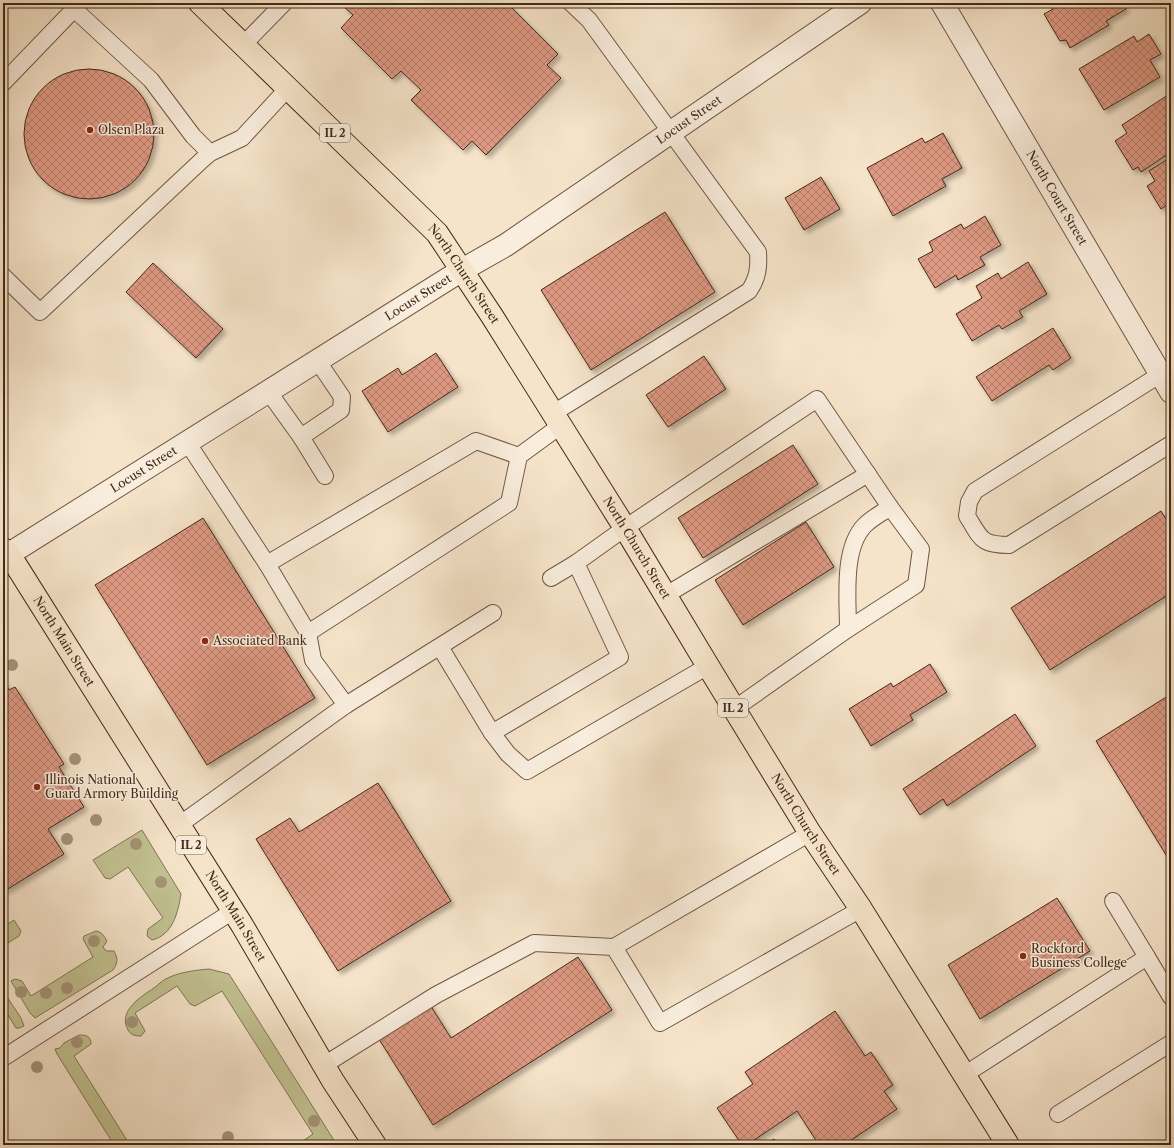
<svg xmlns="http://www.w3.org/2000/svg" width="1174" height="1148" font-family="'Libre Caslon Text',serif">
	<style>
		.green { fill: #c2c292; stroke: #827654 }
		.building { fill: url(#building-cross-hatch); stroke: #432a17; filter: url(#shadow) }
		.lines { fill: none; stroke-linecap: round; stroke-linejoin: round }
		.service-casing { stroke: #705844; stroke-width: 18 }
		.minor-casing { stroke: #705844; stroke-width: 24 }
		.tertiary-casing { stroke: #705844; stroke-width: 24 }
		.primary-casing { stroke: #432a17; stroke-width: 24 }
		.service { stroke: #f9eddd; stroke-width: 16 }
		.minor { stroke: #f9eddd; stroke-width: 22 }
		.tertiary { stroke: #f9eddd; stroke-width: 22 }
		.primary { stroke: #f6e4ca; stroke-width: 22 }
		.tree { fill: #a59379 }
		.poi-dot { fill: #8f2418; stroke: #f9eddd; stroke-width: 1.5 }
		.labels { text-anchor: middle; stroke-width: 3; stroke-linejoin: round; paint-order: stroke }
		.shield { fill: #f9eddd; stroke: #7a6452; stroke-width: 1 }
		.shield-label { font-size: 11px; font-weight: bold; fill: #432a17 }
		.street-label { font-size: 12px; fill: #432a17; stroke: #f9eddd }
		.poi-label { font-size: 12px; fill: #432a17; stroke: #f9eddd; text-anchor: start }
	</style>
	<defs>
		<pattern id="building-cross-hatch" width="8" height="8" patternUnits="userSpaceOnUse"><rect width="8" height="8" fill="#de9983"/><path d="M0 0l8 8M0 8l8-8" fill="none" stroke="#b67d6a"/></pattern>
		<filter id="shadow"><feDropShadow dx="3.5" dy="3.5" stdDeviation="2" flood-color="#0004"/></filter>
	</defs>
	<rect width="100%" height="100%" fill="#f6e4ca"/>
	<filter id="stains"><feTurbulence type="fractalNoise" baseFrequency=".005" numOctaves="4"/><feColorMatrix values="0 0 0 0 .2 0 0 0 0 .09 0 0 0 0 .02 0 0 0 .5 -.17"/></filter>
	<radialGradient id="worn" r=".72"><stop offset=".6" stop-color="#630" stop-opacity="0"/><stop offset="1" stop-color="#630" stop-opacity=".3"/></radialGradient>
	<g class="green">
		<path d="M142 830 181 894C178 912 173 935 152 940L148 937 147 935 148 929 163 918 128 867 110 879 105 878 93 860Z"/>
		<path d="M14 920 21 931 19 936 3 946V927Z"/>
		<path d="M96 931C102 932 104 936 107 941L103 947 106 951H114C118 958 118 963 113 970L35 1018 30 1013 11 981 15 979 22 981 31 996 93 957 83 939 84 936Z"/>
		<path d="M209 969 229 974 337 1145H297L313 1134 222 991 195 1006 190 1004 177 986 135 1013 145 1031 141 1036C135 1036 131 1035 128 1030 117 1011 142 996 154 988 159 984 164 979 170 977 181 972 197 970 209 969Z"/>
		<path d="M3 991 21 1018 24 1026 19 1028H16L3 1007Z"/>
		<path d="M79 1035C86 1035 91 1036 91 1044L74 1056 130 1145H114L57 1054 55 1049 60 1048 64 1043Z"/>
	</g>
	<g class="building">
		<path d="M346 3H507L558 54 547 65 561 78 486 155 472 141 463 150 411 100 421 90 401 71 392 79 341 28 353 15 343 6Z"/>
		<path d="M1049 3H1123L1126 9 1106 21 1109 25 1070 48 1066 40 1060 41 1044 14 1053 9Z"/>
		<path d="M1149 34 1161 54 1150 60 1160 77 1104 110 1079 69 1134 36 1137 42Z"/>
		<circle cx="89" cy="134" r="65"/>
		<path d="M1171 93V152L1141 172 1138 167 1133 170 1115 141 1127 133 1122 125Z"/>
		<path d="M943 133 962 168 942 179 946 186 893 216 867 168 922 138 925 143Z"/>
		<path d="M1171 157V202L1161 209 1147 186 1155 181 1149 171Z"/>
		<path d="M821 177 840 209 804 230 785 198Z"/>
		<path d="M665 212 715 292 591 370 541 290Z"/>
		<path d="M985 216 1001 245 980 257 985 265 958 280 956 275 935 288 918 259 933 251 929 242 961 224 964 229Z"/>
		<path d="M1028 262 1047 294 1019 311 1023 317 1002 329 999 325 972 341 956 314 982 298 976 286 998 273 1001 279Z"/>
		<path d="M153 263 223 329 196 358 126 292Z"/>
		<path d="M1053 328 1071 358 1053 370 1049 365 992 401 976 377Z"/>
		<path d="M436 353 458 387 388 432 362 391 398 368 402 375Z"/>
		<path d="M704 356 726 389 668 427 646 395Z"/>
		<path d="M793 445 818 484 703 558 678 518Z"/>
		<path d="M1161 511 1171 527V593L1050 670 1011 608Z"/>
		<path d="M203 518 315 698 207 765 95 585Z"/>
		<path d="M806 522 834 567 743 625 715 580Z"/>
		<path d="M930 664 947 692 910 715 913 720 871 746 849 709 891 683 893 687Z"/>
		<path d="M3 680 9 690 15 687 64 764 59 767 84 807 48 829 64 854 3 892Z"/>
		<path d="M1171 694V863L1096 741Z"/>
		<path d="M1015 714 1036 746 947 806 943 799 920 815 903 789Z"/>
		<path d="M378 783 451 901 338 971 256 839 290 818 299 832Z"/>
		<path d="M1057 898 1090 951 980 1019 948 965Z"/>
		<path d="M578 957 612 1010 433 1125 377 1036 429 1003 451 1038Z"/>
		<path d="M835 1011 865 1056 871 1052 893 1085 884 1091 897 1109 844 1145H819L797 1111 747 1145H742L717 1108 753 1084 745 1072Z"/>
		<path d="M774 1139 778 1145H764Z"/>
		<path d="M686 1141 688 1145H679Z"/>
	</g>
	<g class="lines">
		<defs>
			<g id="service">
				<path d="M74 9 151 80 193 136 210 153"/>
				<path d="M243 45 284 3"/>
				<path d="M3 83 80 3"/>
				<path d="M3 276 40 312 202 160 210 153 242 138 288 88"/>
				<path d="M1161 374 975 491 969 502 967 516C981 538 980 545 1009 545L1171 444"/>
				<path d="M268 391 301 437 341 410 342 397 317 360"/>
				<path d="M552 414 749 291C758 278 759 267 758 252L589 20 571 3"/>
				<path d="M301 437 325 476"/>
				<path d="M187 442 267 564 308 633 313 660 346 705"/>
				<path d="M267 564 476 441 519 456"/>
				<path d="M551 578 576 563 625 528 817 399 890 507 921 549 916 585 848 629 734 709"/>
				<path d="M666 595 868 474"/>
				<path d="M848 629C848 599 842 548 865 525 872 518 882 513 890 507"/>
				<path d="M308 633 509 503 519 456 560 426"/>
				<path d="M440 647 492 733 508 754 527 771 708 666"/>
				<path d="M492 733 620 657 576 563"/>
				<path d="M179 825 346 705 493 613"/>
				<path d="M810 833 614 947 660 1023 861 909"/>
				<path d="M1113 901 1147 957"/>
				<path d="M3 1058 233 911"/>
				<path d="M324 1065 436 995 534 943 614 947"/>
				<path d="M964 1075 1147 957 1171 997"/>
				<path d="M1058 1114 1171 1043"/>
			</g>
			<g id="minor">
				<path id="s1" d="M942 3 1171 392"/>
			</g>
			<g id="tertiary">
				<path id="s2" d="M9 554 462 270 506 245 860 3"/>
			</g>
			<g id="primary">
				<path id="s3" d="M200 3 437 233 492 316 625 528 708 666 810 833 861 909 1008 1145"/>
				<path id="s4" d="M3 549 9 554 242 925 333 1081 375 1145"/>
			</g>
		</defs>
		<use href="#service" class="service-casing"/>
		<use href="#minor" class="minor-casing"/>
		<use href="#tertiary" class="tertiary-casing"/>
		<use href="#primary" class="primary-casing"/>
		<use href="#service" class="service"/>
		<use href="#minor" class="minor"/>
		<use href="#tertiary" class="tertiary"/>
		<use href="#primary" class="primary"/>
	</g>
	<g class="tree">
		<circle cx="12" cy="665" r="6"/>
		<circle cx="75" cy="759" r="6"/>
		<circle cx="96" cy="820" r="6"/>
		<circle cx="67" cy="839" r="6"/>
		<circle cx="136" cy="844" r="6"/>
		<circle cx="161" cy="882" r="6"/>
		<circle cx="94" cy="941" r="6"/>
		<circle cx="67" cy="988" r="6"/>
		<circle cx="21" cy="992" r="6"/>
		<circle cx="46" cy="993" r="6"/>
		<circle cx="132" cy="1022" r="6"/>
		<circle cx="77" cy="1042" r="6"/>
		<circle cx="37" cy="1067" r="6"/>
		<circle cx="314" cy="1121" r="6"/>
		<circle cx="228" cy="1137" r="6"/>
	</g>
	<g class="poi-dot">
		<circle cx="90" cy="130" r="4"/>
		<circle cx="205" cy="641" r="4"/>
		<circle cx="37" cy="787" r="4"/>
		<circle cx="1023" cy="956" r="4"/>
	</g>
	<g class="labels">
		<g class="shield">
			<rect x="320" y="124" width="30" height="18" rx="3"/>
			<rect x="718" y="699" width="30" height="18" rx="3"/>
			<rect x="176" y="836" width="30" height="18" rx="3"/>
		</g>
		<g class="shield-label">
			<text x="335" y="137">IL 2</text>
			<text x="733" y="712">IL 2</text>
			<text x="191" y="849">IL 2</text>
		</g>
		<g class="street-label">
			<text dy="4" stroke="none"><textPath href="#s2" startOffset="807">Locust Street</textPath></text>
			<text dy="4" stroke="none"><textPath href="#s1" startOffset="226">North Court Street</textPath></text>
			<text dy="4" stroke="none"><textPath href="#s3" startOffset="379">North Church Street</textPath></text>
			<text dy="4" stroke="none"><textPath href="#s2" startOffset="483">Locust Street</textPath></text>
			<text dy="4" stroke="none"><textPath href="#s2" startOffset="159">Locust Street</textPath></text>
			<text dy="4" stroke="none"><textPath href="#s3" startOffset="703">North Church Street</textPath></text>
			<text dy="4" stroke="none"><textPath href="#s4" startOffset="111">North Main Street</textPath></text>
			<text dy="4" stroke="none"><textPath href="#s3" startOffset="1027">North Church Street</textPath></text>
			<text dy="4" stroke="none"><textPath href="#s4" startOffset="435">North Main Street</textPath></text>
		</g>
		<g class="poi-label">
			<text x="98" y="134">Olsen Plaza</text>
			<text x="213" y="645">Associated Bank</text>
			<text x="45" y="784">Illinois National<tspan x="45" dy="14">Guard Armory Building</tspan></text>
			<text x="1031" y="953">Rockford<tspan x="1031" dy="14">Business College</tspan></text>
		</g>
	</g>
	<rect width="1174" height="1148" fill="none" stroke="#f6e4ca" stroke-width="16"/>
	<rect x="4" y="4" width="1166" height="1140" fill="none" stroke="#432a17" stroke-width="2"/>
	<rect x="8" y="8" width="1158" height="1132" fill="none" stroke="#432a17"/>
	<rect width="100%" height="100%" filter="url(#stains)"/>
	<rect width="100%" height="100%" fill="url(#worn)"/>
</svg>
